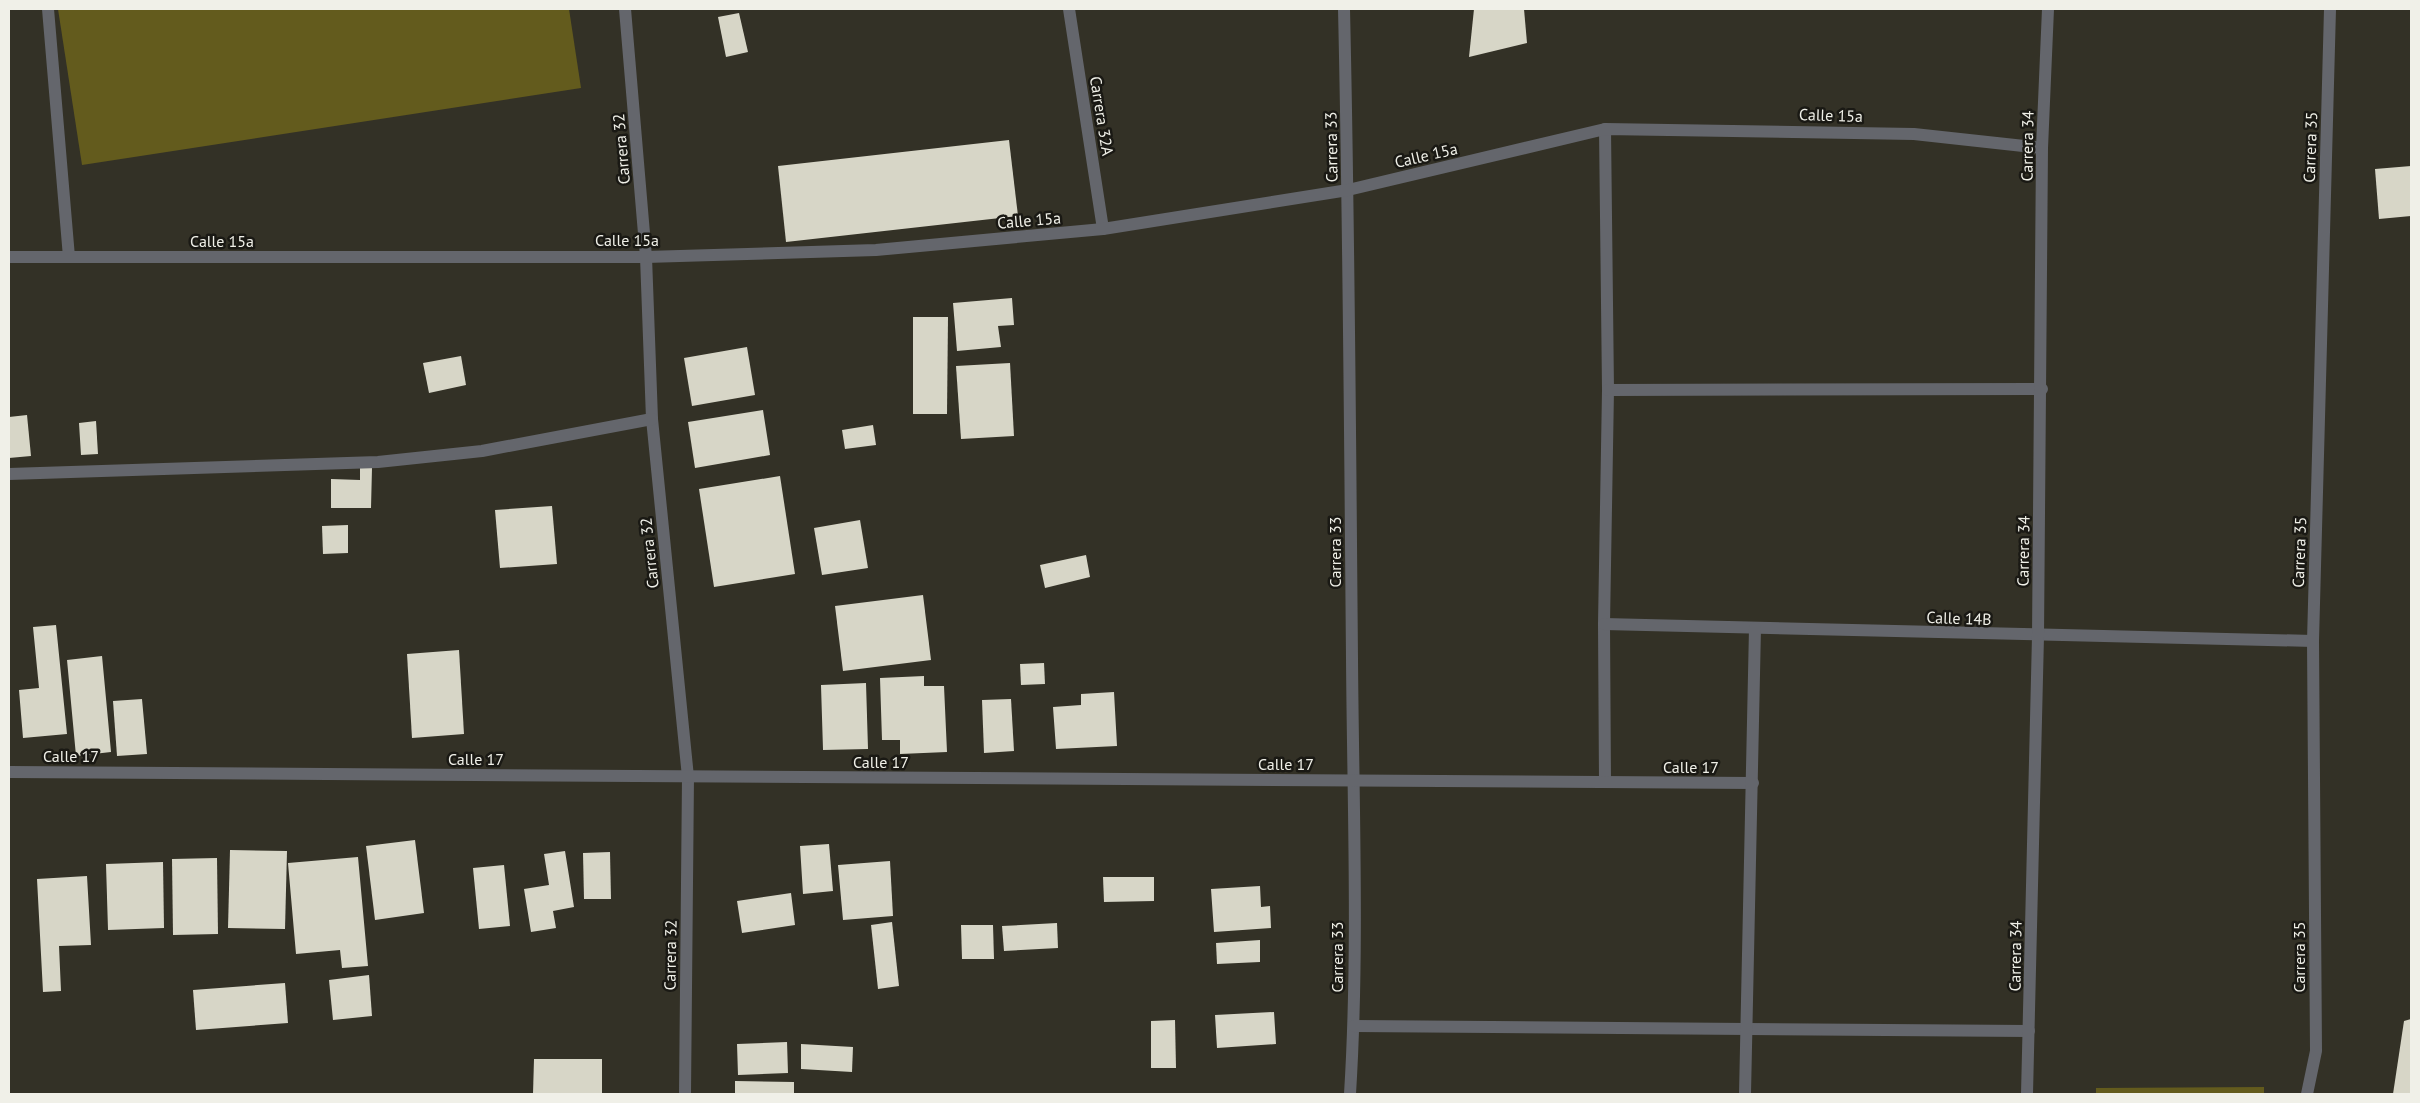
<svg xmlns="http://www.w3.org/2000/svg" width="2420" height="1103" font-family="'PT Sans',sans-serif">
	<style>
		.green { fill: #635b1d }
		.building { fill: #d7d6c7 }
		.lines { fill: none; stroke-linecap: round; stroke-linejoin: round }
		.street { stroke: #64666c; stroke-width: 12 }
		.labels { text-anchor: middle; stroke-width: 5; stroke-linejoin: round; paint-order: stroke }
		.street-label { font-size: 16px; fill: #f0f0e8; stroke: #1a1914 }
	</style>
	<rect width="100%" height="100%" fill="#333126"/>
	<g class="green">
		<path d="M58 9H569L581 88 82 165Z"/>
		<path d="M2264 1087V1094H2096V1088Z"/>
	</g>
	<g class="building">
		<path d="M1474 9H1524L1527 43 1469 57Z"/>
		<path d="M739 13 748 52 726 57 718 17Z"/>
		<path d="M1009 140 1018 216 786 242 778 166Z"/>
		<path d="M2411 166V216L2379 219 2375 169Z"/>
		<path d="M1012 298 1014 325 998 326 1001 347 957 351 953 303Z"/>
		<path d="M913 317H948L947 414H913Z"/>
		<path d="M747 347 755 395 692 406 684 358Z"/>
		<path d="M461 356 466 385 429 393 423 363Z"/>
		<path d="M1010 363 1014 436 961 439 956 366Z"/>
		<path d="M763 410 770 455 695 468 688 422Z"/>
		<path d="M27 415 31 456 9 458V417Z"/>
		<path d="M96 421 98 454 81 455 79 423Z"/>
		<path d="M873 425 876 445 845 449 842 430Z"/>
		<path d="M360 468H372L371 508H331V479L360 480Z"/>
		<path d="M780 476 795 574 714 587 699 489Z"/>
		<path d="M552 506 557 564 500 568 495 510Z"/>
		<path d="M860 520 868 568 822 575 814 528Z"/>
		<path d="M348 525V553L323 554 322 526Z"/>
		<path d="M1086 555 1090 577 1045 588 1040 565Z"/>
		<path d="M923 595 931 660 843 671 835 606Z"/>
		<path d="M56 625 67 734 23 738 19 690 39 688 33 627Z"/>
		<path d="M459 650 464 734 412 738 407 654Z"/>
		<path d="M102 656 111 752 76 756 67 660Z"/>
		<path d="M1044 663 1045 684 1021 685 1020 664Z"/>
		<path d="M924 676V686H944L947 752 900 754V740H882L880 678Z"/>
		<path d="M866 683 868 749 823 750 821 685Z"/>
		<path d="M1114 692 1117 746 1056 749 1053 707 1081 705V694Z"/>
		<path d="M142 699 147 754 117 756 113 701Z"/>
		<path d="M1011 699 1014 751 984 753 982 700Z"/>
		<path d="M415 840 424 913 375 920 366 846Z"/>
		<path d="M829 844 833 891 803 894 800 846Z"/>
		<path d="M230 850 287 851 285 929 228 928Z"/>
		<path d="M565 851 574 907 553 911 556 928 531 932 524 889 549 885 544 854Z"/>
		<path d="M610 852 611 899H584L583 853Z"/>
		<path d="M358 857 368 966 342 968 340 950 296 954 288 863Z"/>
		<path d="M217 858 218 934 173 935 172 859Z"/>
		<path d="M890 861 893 916 843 920 838 865Z"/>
		<path d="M163 862 164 928 108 930 106 864Z"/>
		<path d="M504 865 510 926 479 929 473 868Z"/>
		<path d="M87 876 91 945 59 946 61 991 43 992 37 879Z"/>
		<path d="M1103 877H1154V901L1104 902Z"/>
		<path d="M1260 886 1261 907 1270 906 1271 928 1214 932 1211 889Z"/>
		<path d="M791 893 795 925 742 933 737 901Z"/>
		<path d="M892 922 899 986 878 989 871 925Z"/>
		<path d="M1057 923 1058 948 1004 951 1002 926Z"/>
		<path d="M961 925H993L994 959H962Z"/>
		<path d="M1260 940V962L1217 964 1216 943Z"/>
		<path d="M369 975 372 1016 333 1020 329 980Z"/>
		<path d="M285 983 288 1023 196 1030 193 990Z"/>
		<path d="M1274 1012 1276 1044 1217 1048 1215 1015Z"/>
		<path d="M2411 1019V1094H2393L2404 1021Z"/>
		<path d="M1175 1020 1176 1068H1151V1021Z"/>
		<path d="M787 1042 788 1073 738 1075 737 1044Z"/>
		<path d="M801 1044 853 1047 852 1072 801 1069Z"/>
		<path d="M534 1059H602V1094H533Z"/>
		<path d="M735 1081 794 1082V1094H735Z"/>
	</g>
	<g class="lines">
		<g class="street">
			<path d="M48 9 69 257"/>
			<path d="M625 9 646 257 652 419 688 777 685 1094"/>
			<path d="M1069 9 1103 229"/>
			<path d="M1344 9C1349 225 1350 442 1352 658 1353 803 1359 949 1350 1094"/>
			<path d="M1605 129 1608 390 1604 624 1605 782"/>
			<path d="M9 257H646L876 250 1103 229 1348 190 1605 129 1914 134 2042 148"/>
			<path d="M1608 390 2042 389"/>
			<path d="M9 474 378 462 482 451 652 419"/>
			<path d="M1604 624 2313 641"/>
			<path d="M9 772 1753 783"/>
			<path d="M1354 1026 2029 1031"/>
			<path d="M1745 1094 1755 628"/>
			<path d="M2027 1094 2038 636 2042 148 2048 9"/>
			<path d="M2307 1094 2316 1051 2313 641 2330 9"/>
		</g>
	</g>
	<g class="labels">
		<g class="street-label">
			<text transform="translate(1831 115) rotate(2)" y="6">Calle 15a</text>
			<text transform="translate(1102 116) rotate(81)" y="6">Carrera 32A</text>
			<text transform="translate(2027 146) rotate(-89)" y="6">Carrera 34</text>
			<text transform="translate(1331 147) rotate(-91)" y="6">Carrera 33</text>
			<text transform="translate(2310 147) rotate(-88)" y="6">Carrera 35</text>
			<text transform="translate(621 149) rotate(-95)" y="6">Carrera 32</text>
			<text transform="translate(1426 155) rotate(-13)" y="6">Calle 15a</text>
			<text transform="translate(1029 220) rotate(-5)" y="6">Calle 15a</text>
			<text x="627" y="246">Calle 15a</text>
			<text x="222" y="247">Calle 15a</text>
			<text transform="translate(2023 551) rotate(-89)" y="6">Carrera 34</text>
			<text transform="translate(1335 552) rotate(-90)" y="6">Carrera 33</text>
			<text transform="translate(2299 552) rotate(-88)" y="6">Carrera 35</text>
			<text transform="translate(649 553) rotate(-96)" y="6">Carrera 32</text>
			<text transform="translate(1959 618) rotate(2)" y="6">Calle 14B</text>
			<text x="71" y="762">Calle 17</text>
			<text x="476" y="765">Calle 17</text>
			<text x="881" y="768">Calle 17</text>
			<text x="1286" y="770">Calle 17</text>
			<text x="1691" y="773">Calle 17</text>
			<text transform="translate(670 955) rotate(-89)" y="6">Carrera 32</text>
			<text transform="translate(2015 956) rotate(-89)" y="6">Carrera 34</text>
			<text transform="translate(1337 957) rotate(-90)" y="6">Carrera 33</text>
			<text transform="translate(2299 957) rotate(-90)" y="6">Carrera 35</text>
		</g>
	</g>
	<rect width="2420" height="1103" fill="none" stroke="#f0f0e8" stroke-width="20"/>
</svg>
